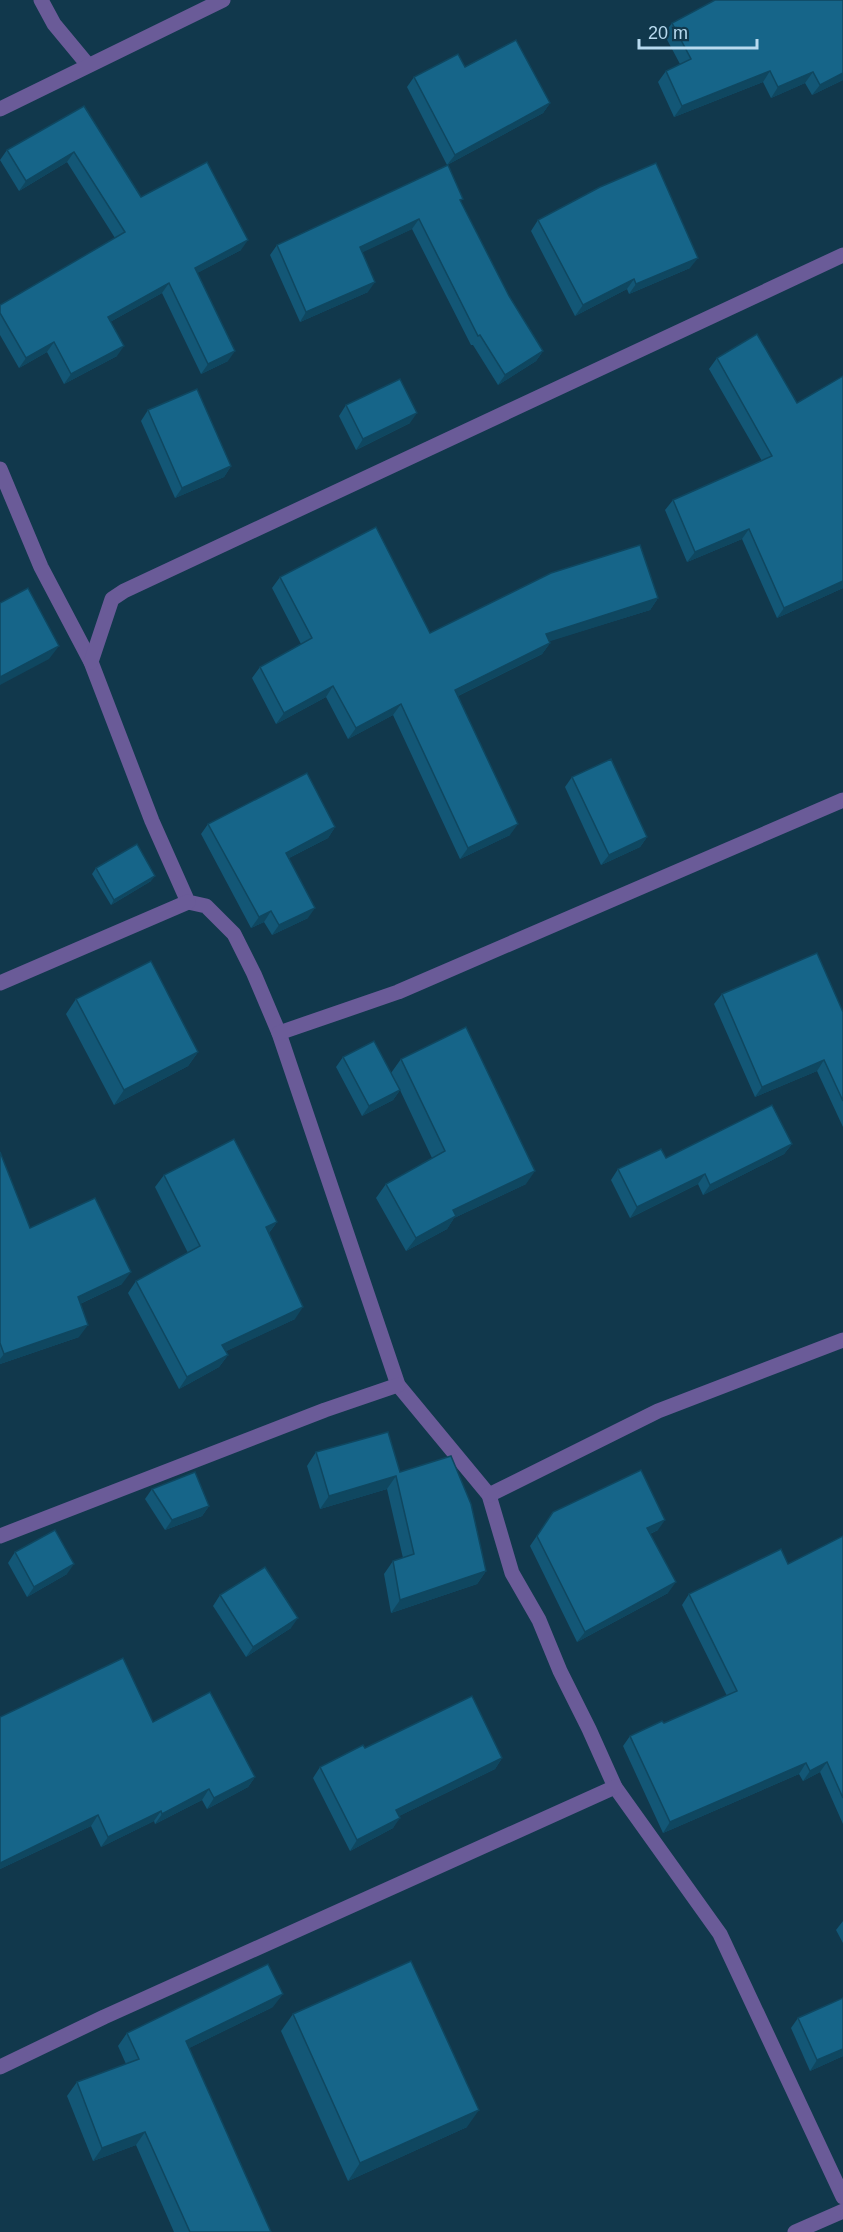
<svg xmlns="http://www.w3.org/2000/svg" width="843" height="2232" font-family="Helvetica,sans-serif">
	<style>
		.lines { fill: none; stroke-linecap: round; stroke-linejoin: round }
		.street { stroke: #6a5b98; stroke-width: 15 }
		.wall { fill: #135776 }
		.shaded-wall { fill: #0f4760 }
		.building { fill: #166589; stroke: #0f4760; stroke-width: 1.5 }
	</style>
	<rect width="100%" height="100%" fill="#11384c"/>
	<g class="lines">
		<g class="street">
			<path d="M41 0 54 24 88 65"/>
			<path d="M0 109 223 0"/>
			<path d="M0 469 41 567 91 662 152 821 188 902 206 906 234 934 254 974 279 1033 398 1385 489 1495 512 1573 539 1620 560 1671 589 1729 615 1787 720 1934 843 2197"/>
			<path d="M91 662 112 599 124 591 843 255"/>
			<path d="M0 983 188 902"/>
			<path d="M279 1033 398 992 843 800"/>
			<path d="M489 1495 658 1411 843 1340"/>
			<path d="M0 1536 325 1410 398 1385"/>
			<path d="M0 2067 104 2017 615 1787"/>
			<path d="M795 2232 843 2211"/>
		</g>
	</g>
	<g class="wall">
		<path d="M843 0V80L812 95 805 83 771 98 763 82 674 117 658 82 666 71 680 64 664 34 672 23Z"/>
		<path d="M465 67 550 103 543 113 447 165 407 87 414 77Z"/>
		<path d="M84 106 141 197 241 250 197 273 228 361 201 374 162 293 110 322 117 356 64 384 47 352 19 368 0 335V305L115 238 67 162 19 191 0 160 7 150Z"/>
		<path d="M461 202 509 296 543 351 536 361 498 385 473 345H471L412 229 362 252 368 292 300 322 270 255 277 245Z"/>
		<path d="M538 220 690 268 629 294 627 289 575 316 531 231Z"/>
		<path d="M757 334 843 588 777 618 742 539 687 562 665 510 673 500 762 461 709 369 717 358Z"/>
		<path d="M346 405 410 423 356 450 339 416Z"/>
		<path d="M148 410 231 466 224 477 175 498 141 421Z"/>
		<path d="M280 577 430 633 658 598 650 610 549 641 550 643 542 654 458 696 510 835 460 859 393 715 348 739 326 697 276 724 252 678 260 667 301 644 272 588Z"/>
		<path d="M572 777 647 837 640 847 601 865 565 787Z"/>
		<path d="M208 824 335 827 328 838 289 858 308 918 272 935 264 922 251 928 201 834Z"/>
		<path d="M96 868 151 881 111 905 92 874Z"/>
		<path d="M722 994 843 1012V1127L817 1071 755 1097 714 1004Z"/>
		<path d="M76 999 198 1052 188 1066 114 1105 66 1014Z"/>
		<path d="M343 1057 391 1073 401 1059 526 1184 454 1218 447 1229 406 1251 376 1198 386 1184 432 1158 400 1090 393 1100 362 1116 336 1067Z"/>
		<path d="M792 1144 784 1154 703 1195 698 1184 630 1218 611 1180 618 1169 666 1158Z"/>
		<path d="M0 1152 30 1228 122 1284 80 1304 79 1337 0 1364Z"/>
		<path d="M164 1175 277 1222 269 1233 295 1319 226 1351 228 1355 219 1367 179 1389 128 1293 136 1281 188 1253 155 1187Z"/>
		<path d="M316 1452 400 1472 486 1571 477 1584 391 1613 384 1574 393 1561 403 1558 387 1489 320 1509 307 1466Z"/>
		<path d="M152 1489 209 1506 202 1516 165 1530 145 1499Z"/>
		<path d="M553 1512 658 1530 650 1534 668 1593 577 1642 530 1546Z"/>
		<path d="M843 1536V1824L820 1772 803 1781 799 1774 663 1833 623 1746 630 1736 664 1723 727 1696 682 1605 689 1594 788 1564Z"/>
		<path d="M15 1552 67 1574 27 1597 8 1563Z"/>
		<path d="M220 1595 291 1628 246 1657 213 1606Z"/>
		<path d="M0 1717 153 1722 255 1777 248 1787 207 1809 202 1800 155 1824 154 1821 101 1847 91 1826 0 1869Z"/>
		<path d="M365 1748 502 1758 495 1769 399 1816 393 1828 350 1851 313 1778 320 1767Z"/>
		<path d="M843 1921V1943L836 1930Z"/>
		<path d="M843 1998V2056L810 2071 791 2028 798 2018Z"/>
		<path d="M273 2007 189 2048 271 2232H174L136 2145 93 2161 67 2096 77 2082 126 2064 118 2046 127 2033Z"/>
		<path d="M293 2014 467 2127 348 2181 281 2031Z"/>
	</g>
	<g class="shaded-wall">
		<path d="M770 71 763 82 674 117 682 106Z"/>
		<path d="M813 72 805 83 771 98 778 87Z"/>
		<path d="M843 73V80L812 95 820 85Z"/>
		<path d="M550 103 543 113 447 165 455 155Z"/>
		<path d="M74 152 67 162 19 191 26 181Z"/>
		<path d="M419 219 412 229 353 257 360 247Z"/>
		<path d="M248 240 241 250 188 278 195 268Z"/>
		<path d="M698 258 690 268 629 294 636 284Z"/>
		<path d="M634 279 627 289 575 316 583 305Z"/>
		<path d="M375 282 368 292 300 322 306 312Z"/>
		<path d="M169 283 162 293 101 327 108 317Z"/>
		<path d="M54 342 47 352 19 368 26 358Z"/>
		<path d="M124 346 117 356 64 384 71 374Z"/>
		<path d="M235 351 228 361 201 374 208 364Z"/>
		<path d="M543 351 536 361 498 385 505 375Z"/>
		<path d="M417 413 410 423 356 450 363 439Z"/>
		<path d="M231 466 224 477 175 498 182 488Z"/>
		<path d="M749 529 742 539 687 562 695 552Z"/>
		<path d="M843 581V588L777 618 784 608Z"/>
		<path d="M658 598 650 610 538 645 546 634Z"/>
		<path d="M550 643 542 654 448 701 455 690Z"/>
		<path d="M59 646 49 659 0 685V677Z"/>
		<path d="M333 686 326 697 276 724 284 713Z"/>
		<path d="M401 704 393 715 348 739 356 728Z"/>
		<path d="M518 824 510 835 460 859 468 848Z"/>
		<path d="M335 827 328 838 279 863 286 853Z"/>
		<path d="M647 837 640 847 601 865 609 855Z"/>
		<path d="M155 876 151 881 111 905 114 900Z"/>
		<path d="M315 908 308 918 272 935 279 925Z"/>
		<path d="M271 911 264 922 251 928 259 917Z"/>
		<path d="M198 1052 188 1066 114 1105 124 1090Z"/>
		<path d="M824 1060 817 1071 755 1097 762 1087Z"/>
		<path d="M400 1090 393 1100 362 1116 369 1106Z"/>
		<path d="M792 1144 784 1154 703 1195 710 1185Z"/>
		<path d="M535 1171 526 1184 454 1218 447 1229 406 1251 416 1238 453 1210Z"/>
		<path d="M705 1174 698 1184 630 1218 637 1207Z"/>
		<path d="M277 1222 268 1234 266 1227Z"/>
		<path d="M131 1272 122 1284 69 1309 78 1297Z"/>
		<path d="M303 1307 295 1319 214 1357 222 1345Z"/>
		<path d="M88 1325 79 1337 0 1364V1359L4 1354Z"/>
		<path d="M228 1355 219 1367 179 1389 187 1377Z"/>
		<path d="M396 1476 387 1489 320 1509 329 1496Z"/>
		<path d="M209 1506 202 1516 165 1530 172 1520Z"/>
		<path d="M665 1520 658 1530 640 1538 647 1528Z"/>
		<path d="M74 1564 67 1574 27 1597 34 1587Z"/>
		<path d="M486 1571 477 1584 391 1613 400 1600Z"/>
		<path d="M676 1582 668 1593 577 1642 585 1632Z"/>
		<path d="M298 1618 291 1628 246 1657 253 1647Z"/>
		<path d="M502 1758 495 1769 389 1821 396 1810Z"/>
		<path d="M827 1762 820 1772 803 1781 810 1771Z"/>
		<path d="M806 1763 799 1774 663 1833 670 1822Z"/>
		<path d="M255 1777 248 1787 207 1809 214 1798Z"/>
		<path d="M209 1789 202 1800 155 1824 162 1814Z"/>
		<path d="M161 1811 154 1821 101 1847 108 1837Z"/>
		<path d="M98 1815 91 1826 0 1869V1863Z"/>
		<path d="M400 1818 393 1828 350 1851 357 1840Z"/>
		<path d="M283 1994 273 2007 177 2054 186 2041Z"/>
		<path d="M843 2049V2056L810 2071 817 2060Z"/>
		<path d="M479 2110 467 2127 348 2181 360 2163Z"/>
		<path d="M145 2132 136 2145 93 2161 102 2148Z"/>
	</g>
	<g class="building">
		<path d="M715 0H843V73L820 85 813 72 778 87 770 71 682 106 666 71 691 59 672 23Z"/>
		<path d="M516 40 550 103 455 155 414 77 458 54 465 67Z"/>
		<path d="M84 106 141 197 207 162 248 240 195 268 235 351 208 364 169 283 108 317 124 346 71 374 54 342 26 358 0 313V305L125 232 74 152 26 181 7 150Z"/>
		<path d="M656 163 698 258 636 284 634 279 583 305 538 220 600 187Z"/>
		<path d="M448 165 463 199 460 200 509 296 543 351 505 375 480 335 478 336 419 219 360 247 375 282 306 312 277 245Z"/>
		<path d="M757 334 797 403 843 376V581L784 608 749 529 695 552 673 500 772 456 717 358Z"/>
		<path d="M400 379 417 413 363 439 346 405Z"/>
		<path d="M197 389 231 466 182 488 148 410Z"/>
		<path d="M376 527 430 633 551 573 640 545 658 598 546 634 550 643 455 690 518 824 468 848 401 704 356 728 333 686 284 713 260 667 312 638 280 577Z"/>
		<path d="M28 588 59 646 0 677V603Z"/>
		<path d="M611 759 647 837 609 855 572 777Z"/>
		<path d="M307 773 335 827 286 853 315 908 279 925 271 911 259 917 208 824Z"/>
		<path d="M137 844 155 876 114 900 96 868Z"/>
		<path d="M817 953 843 1012V1101L824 1060 762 1087 722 994Z"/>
		<path d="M151 961 198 1052 124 1090 76 999Z"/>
		<path d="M466 1027 535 1171 453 1210 456 1216 416 1238 386 1184 445 1151 401 1059Z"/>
		<path d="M374 1041 400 1090 369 1106 343 1057Z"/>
		<path d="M772 1105 792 1144 710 1185 705 1174 637 1207 618 1169 661 1149 666 1158Z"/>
		<path d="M234 1139 277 1222 266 1227 303 1307 222 1345 228 1355 187 1377 136 1281 200 1246 164 1175Z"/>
		<path d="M0 1152 30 1228 95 1198 131 1272 78 1297 88 1325 4 1354 0 1343Z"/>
		<path d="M388 1432 400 1472 451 1456 471 1504 486 1571 400 1600 393 1561 414 1554 396 1476 329 1496 316 1452Z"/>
		<path d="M641 1470 665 1520 647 1528 676 1582 585 1632 537 1536 553 1512Z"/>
		<path d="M195 1472 209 1506 172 1520 152 1489Z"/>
		<path d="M55 1530 74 1564 34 1587 15 1552Z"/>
		<path d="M843 1536V1798L827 1762 810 1771 806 1763 670 1822 630 1736 662 1721 664 1723 737 1691 689 1594 781 1549 788 1564Z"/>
		<path d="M265 1567 298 1618 253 1647 220 1595Z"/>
		<path d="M123 1658 153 1722 210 1692 255 1777 214 1798 209 1789 162 1814 161 1811 108 1837 98 1815 0 1863V1717Z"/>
		<path d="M472 1696 502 1758 396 1810 400 1818 357 1840 320 1767 363 1745 365 1748Z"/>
		<path d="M411 1961 479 2110 360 2163 293 2014Z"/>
		<path d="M268 1964 283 1994 186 2041 271 2232H190L145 2132 102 2148 77 2082 139 2059 127 2033Z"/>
		<path d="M843 1998V2049L817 2060 798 2018Z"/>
	</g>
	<path d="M639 39v9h118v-9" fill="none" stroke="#b8daef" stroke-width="3"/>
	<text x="648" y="39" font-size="18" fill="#b8daef" stroke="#11384c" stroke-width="4.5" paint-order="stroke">20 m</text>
</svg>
